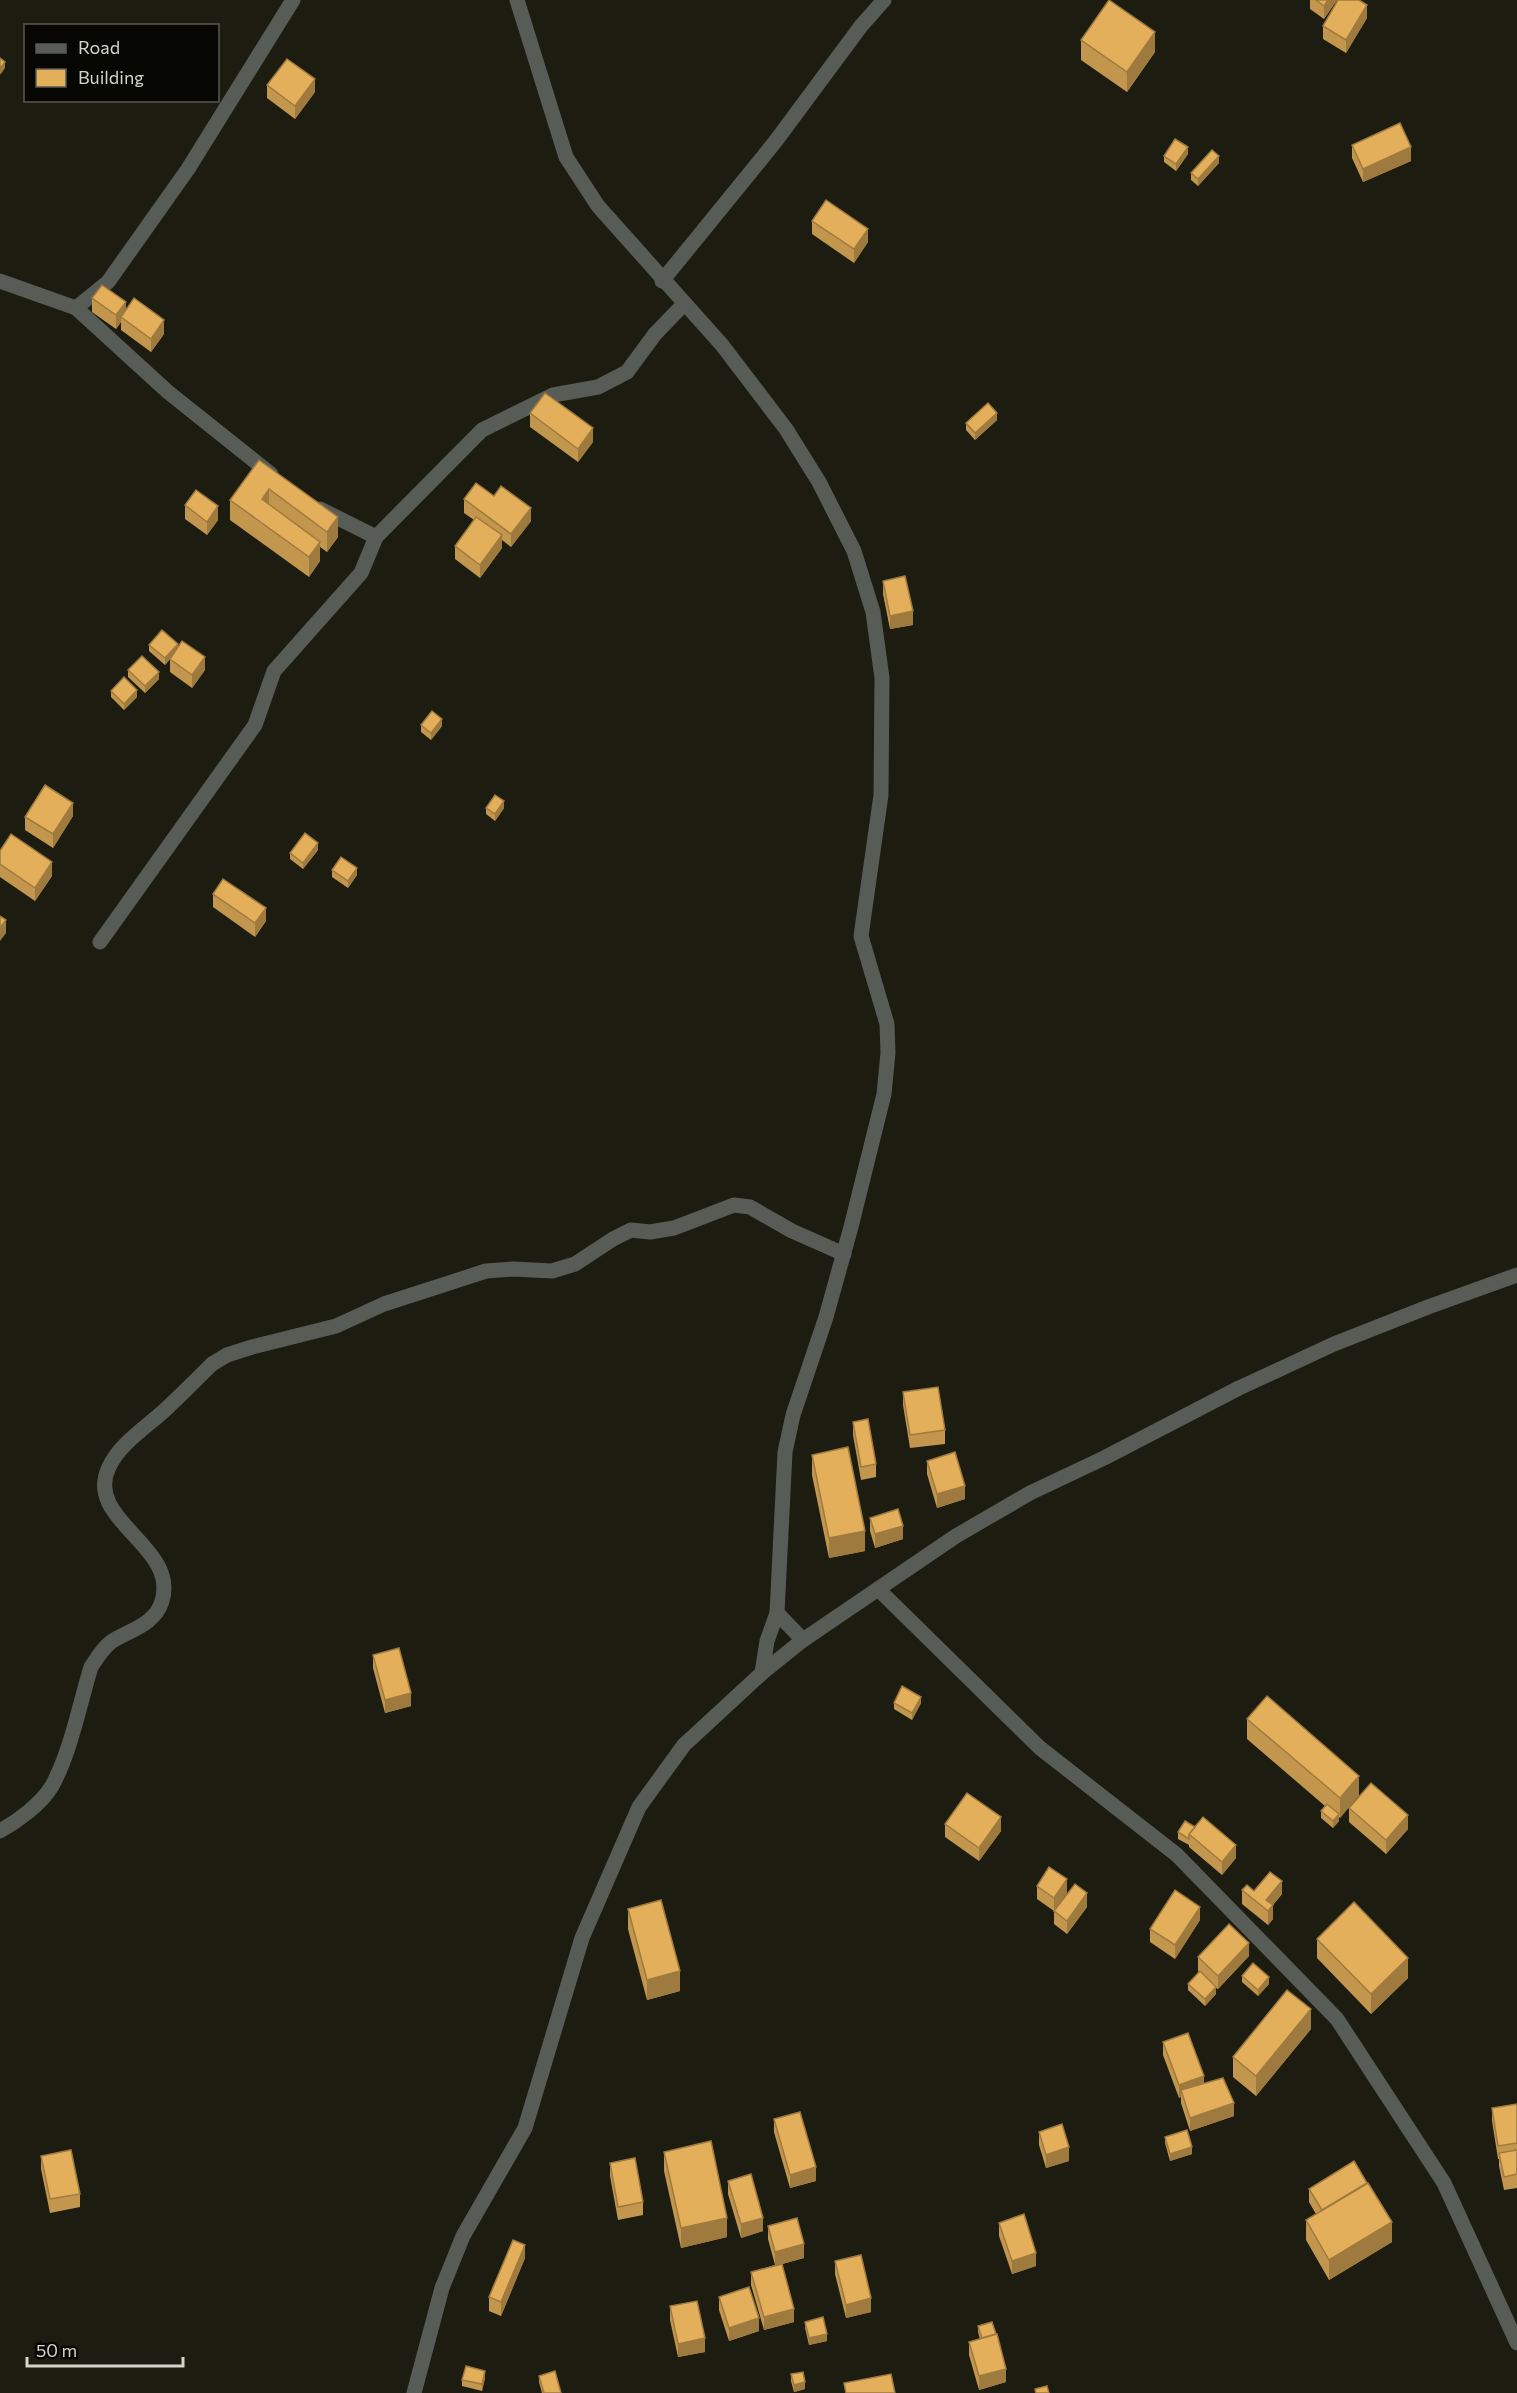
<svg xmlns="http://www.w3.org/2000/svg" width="1517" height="2393" font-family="Commissioner,sans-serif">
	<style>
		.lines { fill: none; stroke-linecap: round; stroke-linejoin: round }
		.street { stroke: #585c57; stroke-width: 15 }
		.wall { fill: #c3964d }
		.shaded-wall { fill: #9f7a3f }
		.building { fill: #e3af5a; stroke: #9f7a3f; stroke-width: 1.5 }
	</style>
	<rect width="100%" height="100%" fill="#1c1c11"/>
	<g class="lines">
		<g class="street">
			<path d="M517 0 566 157 598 206 722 345 786 429 819 482 854 551 873 612 882 678 881 795 861 936 887 1024 888 1053 884 1094 851 1227 826 1317 793 1415 785 1452 777 1613 767 1641 762 1673"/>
			<path d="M0 281 76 308 168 392 271 474"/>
			<path d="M662 281 775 142 861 26 884 0"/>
			<path d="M76 308 108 282 188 169 293 0"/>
			<path d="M320 509 376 537"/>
			<path d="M100 942 255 725 274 671 361 573 376 537 482 430 553 395 598 387 627 372 655 334 684 304"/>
			<path d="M878 1589 1040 1748 1177 1855 1337 2019 1444 2183 1517 2343"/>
			<path d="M777 1613 803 1640"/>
			<path d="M0 1831C18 1821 41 1804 52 1786 71 1751 79 1706 91 1667 97 1658 102 1649 111 1642 129 1630 155 1625 162 1601 179 1546 83 1520 109 1467 120 1443 148 1426 166 1409 182 1394 197 1379 212 1364L227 1355 252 1347 336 1326 384 1304 486 1271 513 1269 552 1271 575 1264 613 1239 631 1230 650 1232 674 1228 734 1205 750 1207 792 1231 844 1254"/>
			<path d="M414 2393 442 2288 463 2236 525 2128 582 1938 639 1807 684 1745 762 1673 803 1640 956 1536 1030 1493 1104 1458 1239 1388 1334 1344 1428 1307 1517 1275"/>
		</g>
	</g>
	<g class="wall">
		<path d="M1310 0H1337L1324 19 1310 9Z"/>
		<path d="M1367 18 1346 53 1323 39V26Z"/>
		<path d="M1081 40 1155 52 1127 92 1081 60Z"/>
		<path d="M267 85 315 92 295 119 267 98Z"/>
		<path d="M1352 145 1411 161 1363 182 1352 158Z"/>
		<path d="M1188 154 1176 171 1164 162V156Z"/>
		<path d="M1219 163 1198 186 1191 180V173Z"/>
		<path d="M812 221 868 242 854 263 812 234Z"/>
		<path d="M92 298 126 310 164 334 151 352 121 330V322L116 329 92 312Z"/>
		<path d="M530 413 593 442 578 462 530 427Z"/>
		<path d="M997 420 975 440 966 430V423Z"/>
		<path d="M259 460 338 537 327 552 320 547V561L309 577 230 520V500Z"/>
		<path d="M494 496 531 521 511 547 502 540V548L480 578 455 559V546L474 520 464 513V499Z"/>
		<path d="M185 505 218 520 207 535 185 519Z"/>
		<path d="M883 581 913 625 890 629 883 594Z"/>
		<path d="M149 645 178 647 205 670 192 688 170 672V659L165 665 149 651Z"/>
		<path d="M128 670 159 679 145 693 128 677Z"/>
		<path d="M111 691 137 697 124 710 111 697Z"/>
		<path d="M421 725 442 726 431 740 421 732Z"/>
		<path d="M486 808H504L495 821 486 814Z"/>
		<path d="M73 816 53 848 25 830V817Z"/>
		<path d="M318 850 303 869 290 859V853Z"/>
		<path d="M0 851 52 876 35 901 0 877Z"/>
		<path d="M332 870 357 875 348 888 332 877Z"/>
		<path d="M213 894 266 921 255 937 213 907Z"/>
		<path d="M903 1392 945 1430V1444L910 1448 903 1405Z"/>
		<path d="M853 1422 876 1464V1477L861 1480 853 1435Z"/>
		<path d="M812 1455 865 1551 829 1558 812 1475Z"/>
		<path d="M927 1461 965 1499 937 1508 927 1474Z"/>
		<path d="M870 1518 903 1539 875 1548 870 1531Z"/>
		<path d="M373 1655 411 1706 385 1713 373 1668Z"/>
		<path d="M894 1703H921L912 1720 894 1709Z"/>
		<path d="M1247 1719 1359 1795 1340 1818 1339 1817V1821L1333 1828 1321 1818V1811L1325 1806 1247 1739Z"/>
		<path d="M1349 1808 1408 1829 1386 1854 1349 1822Z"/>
		<path d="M1185 1821 1236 1858 1222 1875 1189 1847V1845L1178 1839V1832Z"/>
		<path d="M945 1824 1001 1831 979 1861 945 1837Z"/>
		<path d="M1037 1886 1067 1893 1057 1907H1087L1067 1934 1054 1924V1911L1037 1899Z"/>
		<path d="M1242 1890 1282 1894 1273 1905V1919L1268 1925 1242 1904Z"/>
		<path d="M628 1909 680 1991 647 2000 628 1929Z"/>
		<path d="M1200 1920 1175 1959 1150 1942V1929Z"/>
		<path d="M1317 1939 1408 1978 1371 2014 1317 1958Z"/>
		<path d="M1249 1956 1218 1989 1216 1988V1994L1205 2006 1188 1990V1984L1199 1972 1198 1971V1957Z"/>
		<path d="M1242 1976 1269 1984 1258 1996 1242 1982Z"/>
		<path d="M1311 2029 1256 2096 1233 2077V2057Z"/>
		<path d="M1163 2042 1204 2083 1234 2116 1190 2131 1181 2103V2097L1179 2098 1163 2055Z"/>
		<path d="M1517 2104V2188L1504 2190 1499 2166V2159H1498L1492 2121V2108Z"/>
		<path d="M774 2119 816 2181 790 2188 774 2132Z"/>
		<path d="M1039 2132 1069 2161 1046 2168 1039 2145Z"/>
		<path d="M1165 2137 1192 2154 1170 2161 1165 2143Z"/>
		<path d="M664 2152 727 2237 681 2248 664 2171Z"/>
		<path d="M41 2156 80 2194V2207L50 2213 41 2169Z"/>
		<path d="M610 2163 643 2202V2215L618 2220 610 2176Z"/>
		<path d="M728 2181 763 2231 741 2238 728 2194Z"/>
		<path d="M1309 2189 1392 2242 1329 2280 1306 2240V2220L1316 2214 1309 2202Z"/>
		<path d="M999 2223 1036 2266 1012 2274 999 2236Z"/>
		<path d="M768 2226 804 2258 782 2264 794 2322 764 2330 751 2285V2272L775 2265 768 2239Z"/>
		<path d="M525 2258 501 2316 489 2311V2297Z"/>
		<path d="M835 2261 871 2312 846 2318 835 2274Z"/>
		<path d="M719 2297 759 2331 729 2341 719 2310Z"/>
		<path d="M670 2306 705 2352 678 2357 670 2320Z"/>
		<path d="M805 2322 827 2341 809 2345 805 2328Z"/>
		<path d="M978 2326 1006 2382 979 2390 969 2355V2342L980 2339 978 2332Z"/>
		<path d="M791 2374 805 2389 794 2392 791 2381Z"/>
		<path d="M539 2376 561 2393H542L539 2382Z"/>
		<path d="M485 2378 482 2391 462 2386V2380Z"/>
	</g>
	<g class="shaded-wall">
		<path d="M1328 0H1337L1324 19V6Z"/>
		<path d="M1367 5V18L1346 53V40Z"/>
		<path d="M1155 32V52L1127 92V72Z"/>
		<path d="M5 62V68L0 75V69Z"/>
		<path d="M315 79V92L295 119V106Z"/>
		<path d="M1188 147V154L1176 171V164Z"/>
		<path d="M1411 147V161L1363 182V169Z"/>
		<path d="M1219 156V163L1198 186V179Z"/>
		<path d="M868 229V242L854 263V249Z"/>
		<path d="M126 302V315L121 317V322L116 329V315Z"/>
		<path d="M164 320V334L151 352V339Z"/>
		<path d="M997 413V420L975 440V433Z"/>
		<path d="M593 428V442L578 462V449Z"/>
		<path d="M269 489V509L262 499Z"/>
		<path d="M218 506V520L207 535V522Z"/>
		<path d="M531 508V521L511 547V534Z"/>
		<path d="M338 517V537L327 552V532Z"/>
		<path d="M502 535V548L480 578V565Z"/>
		<path d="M320 542V561L309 577V557Z"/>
		<path d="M913 611V625L890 629V616Z"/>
		<path d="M178 644V650L165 665V658Z"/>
		<path d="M205 657V670L192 688V675Z"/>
		<path d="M159 672V679L145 693V686Z"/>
		<path d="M137 690V697L124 710V704Z"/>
		<path d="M442 719V726L431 740V733Z"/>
		<path d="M504 801V808L495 821V814Z"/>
		<path d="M73 803V816L53 848V834Z"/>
		<path d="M318 843V850L303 869V863Z"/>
		<path d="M52 862V876L35 901V888Z"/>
		<path d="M357 868V875L348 888V881Z"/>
		<path d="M266 908V921L255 937V923Z"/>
		<path d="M6 920V933L0 941V928Z"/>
		<path d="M965 1486V1499L937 1508V1494Z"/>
		<path d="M903 1526V1539L875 1548V1534Z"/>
		<path d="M865 1531V1551L829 1558V1538Z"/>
		<path d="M411 1693V1706L385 1713V1700Z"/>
		<path d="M921 1697V1703L912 1720V1713Z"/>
		<path d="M1359 1776V1795L1340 1818V1798Z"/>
		<path d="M1339 1814V1821L1333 1828V1821Z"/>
		<path d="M1408 1815V1829L1386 1854V1840Z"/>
		<path d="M1001 1817V1831L979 1861V1848Z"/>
		<path d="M1236 1845V1858L1222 1875V1862Z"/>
		<path d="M1067 1879V1893L1054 1912V1898Z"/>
		<path d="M1282 1881V1894L1268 1911 1266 1900Z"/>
		<path d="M1087 1893V1907L1067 1934V1921Z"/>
		<path d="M1273 1905V1919L1268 1925V1911Z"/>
		<path d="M1200 1907V1920L1175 1959V1945Z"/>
		<path d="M1249 1943V1956L1218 1989V1976Z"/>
		<path d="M1408 1958V1978L1371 2014V1994Z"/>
		<path d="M680 1971V1991L647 2000V1980Z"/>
		<path d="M1269 1977V1984L1258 1996V1990Z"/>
		<path d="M1216 1987V1994L1205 2006V1999Z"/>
		<path d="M1311 2009V2029L1256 2096V2076Z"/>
		<path d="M1204 2076V2089L1181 2090V2097L1179 2098V2085Z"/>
		<path d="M1234 2103V2116L1190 2131V2118Z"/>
		<path d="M1069 2147V2161L1046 2168V2155Z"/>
		<path d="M1192 2147V2154L1170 2161V2154Z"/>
		<path d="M816 2167V2181L790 2188V2175Z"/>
		<path d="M727 2218V2237L681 2248V2228Z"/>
		<path d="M763 2218V2231L741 2238V2224Z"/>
		<path d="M1392 2222V2242L1329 2280V2260Z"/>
		<path d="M804 2244V2258L775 2266V2252Z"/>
		<path d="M525 2245V2258L501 2316V2302Z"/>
		<path d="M1036 2253V2266L1012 2274V2261Z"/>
		<path d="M871 2298V2312L846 2318V2305Z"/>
		<path d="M794 2309V2322L764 2330V2317Z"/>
		<path d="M759 2318V2331L729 2341V2328Z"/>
		<path d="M827 2334V2341L809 2345V2338Z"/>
		<path d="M705 2338V2352L678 2357V2344Z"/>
		<path d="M1006 2369V2382L979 2390V2376Z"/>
		<path d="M485 2371V2378L482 2391V2384Z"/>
		<path d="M805 2382V2389L794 2392V2385Z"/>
	</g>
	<g class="building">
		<path d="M1109 0 1155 32 1127 72 1081 40Z"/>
		<path d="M1316 0H1328L1324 6Z"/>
		<path d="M1338 0H1359L1367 5 1346 40 1323 26Z"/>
		<path d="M0 58 5 62 0 69Z"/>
		<path d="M287 59 315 79 295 106 267 85Z"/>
		<path d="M1400 123 1411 147 1363 169 1352 145Z"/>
		<path d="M1175 139 1188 147 1176 164 1164 156Z"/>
		<path d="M1212 150 1219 156 1198 179 1191 173Z"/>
		<path d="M826 200 868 229 854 249 812 221Z"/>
		<path d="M102 285 126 302 116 315 92 298Z"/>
		<path d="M134 298 164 320 151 339 121 317Z"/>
		<path d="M545 393 593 428 578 449 530 413Z"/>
		<path d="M988 403 997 413 975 433 966 423Z"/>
		<path d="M259 460 338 517 327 532 269 489 262 499 320 542 309 557 230 500Z"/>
		<path d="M476 483 494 496 501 486 531 508 511 534 464 499Z"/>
		<path d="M196 490 218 506 207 522 185 505Z"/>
		<path d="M476 517 502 535 480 565 455 546Z"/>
		<path d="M905 576 913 611 890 616 883 581Z"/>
		<path d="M162 630 178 644 165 658 149 645Z"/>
		<path d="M182 641 205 657 192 675 170 659Z"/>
		<path d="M142 656 159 672 145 686 128 670Z"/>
		<path d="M124 677 137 690 124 704 111 691Z"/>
		<path d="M432 711 442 719 431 733 421 725Z"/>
		<path d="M45 785 73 803 53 834 25 817Z"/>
		<path d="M495 795 504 801 495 814 486 808Z"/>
		<path d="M305 833 318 843 303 863 290 853Z"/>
		<path d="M11 834 52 862 35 888 0 864V851Z"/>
		<path d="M341 857 357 868 348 881 332 870Z"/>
		<path d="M223 879 266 908 255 923 213 894Z"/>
		<path d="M0 916 6 920 0 928Z"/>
		<path d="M938 1387 945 1430 910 1435 903 1392Z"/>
		<path d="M868 1419 876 1464 861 1467 853 1422Z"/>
		<path d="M848 1447 865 1531 829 1538 812 1455Z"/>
		<path d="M955 1452 965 1486 937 1494 927 1461Z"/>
		<path d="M898 1509 903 1526 875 1534 870 1518Z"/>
		<path d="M399 1648 411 1693 385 1700 373 1655Z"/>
		<path d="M902 1686 921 1697 912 1713 894 1703Z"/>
		<path d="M1267 1696 1359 1776 1340 1798 1247 1719Z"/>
		<path d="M1371 1783 1408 1815 1386 1840 1349 1808Z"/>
		<path d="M967 1793 1001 1817 979 1848 945 1824Z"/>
		<path d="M1327 1804 1339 1814 1333 1821 1321 1811Z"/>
		<path d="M1203 1817 1236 1845 1222 1862 1189 1834Z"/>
		<path d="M1185 1821 1195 1827 1189 1834V1839L1178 1832Z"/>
		<path d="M1049 1867 1067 1879 1054 1898 1037 1886Z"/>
		<path d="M1270 1872 1282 1881 1266 1900 1273 1905 1268 1911 1242 1890 1247 1885 1254 1891Z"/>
		<path d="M1075 1884 1087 1893 1067 1921 1054 1911Z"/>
		<path d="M1175 1890 1200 1907 1175 1945 1150 1929Z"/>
		<path d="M661 1900 680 1971 647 1980 628 1909Z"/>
		<path d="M1354 1902 1408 1958 1371 1994 1317 1939Z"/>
		<path d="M1229 1924 1249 1943 1218 1976 1198 1957Z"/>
		<path d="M1253 1963 1269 1977 1258 1990 1242 1976Z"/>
		<path d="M1200 1971 1216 1987 1205 1999 1188 1984Z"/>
		<path d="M1287 1990 1311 2009 1256 2076 1233 2057Z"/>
		<path d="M1188 2033 1204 2076 1179 2085 1163 2042Z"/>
		<path d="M1223 2078 1234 2103 1190 2118 1181 2090Z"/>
		<path d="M1517 2104V2143L1498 2146 1492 2108Z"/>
		<path d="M800 2112 816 2167 790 2175 774 2119Z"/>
		<path d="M1062 2124 1069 2147 1046 2155 1039 2132Z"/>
		<path d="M1187 2130 1192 2147 1170 2154 1165 2137Z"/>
		<path d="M711 2141 727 2218 681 2228 664 2152Z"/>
		<path d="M71 2150 80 2194 50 2199 41 2156Z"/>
		<path d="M1517 2150V2174L1504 2177 1499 2153Z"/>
		<path d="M635 2158 643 2202 618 2207 610 2163Z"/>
		<path d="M1354 2161 1367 2183 1322 2210 1309 2189Z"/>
		<path d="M751 2174 763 2218 741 2224 728 2181Z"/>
		<path d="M1368 2183 1392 2222 1329 2260 1306 2220Z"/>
		<path d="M1024 2214 1036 2253 1012 2261 999 2223Z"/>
		<path d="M797 2218 804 2244 775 2252 768 2226Z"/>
		<path d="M513 2240 525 2245 501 2302 489 2297Z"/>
		<path d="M861 2255 871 2298 846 2305 835 2261Z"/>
		<path d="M782 2264 794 2309 764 2317 751 2272Z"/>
		<path d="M749 2287 759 2318 729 2328 719 2297Z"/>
		<path d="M697 2301 705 2338 678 2344 670 2306Z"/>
		<path d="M823 2317 827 2334 809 2338 805 2322Z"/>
		<path d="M992 2322 996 2334 982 2338 978 2326Z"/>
		<path d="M997 2334 1006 2369 979 2376 969 2342Z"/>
		<path d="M466 2366 485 2371 482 2384 462 2380Z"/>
		<path d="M555 2371 561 2393H544L539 2376Z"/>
		<path d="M803 2372 805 2382 794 2385 791 2374Z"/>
		<path d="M891 2374 895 2393H846L844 2383Z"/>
		<path d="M1047 2386 1049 2393H1036L1035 2389Z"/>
	</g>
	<rect x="24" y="24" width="195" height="78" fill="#060703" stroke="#585953" stroke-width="1.5"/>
	<rect x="36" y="44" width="30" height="9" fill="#585c57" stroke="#585953" stroke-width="1.5"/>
	<text x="78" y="54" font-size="18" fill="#d3d4cc">Road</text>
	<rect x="36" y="69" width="30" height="18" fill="#e3af5a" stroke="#585953" stroke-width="1.5"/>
	<text x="78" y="84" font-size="18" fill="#d3d4cc">Building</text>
	<path d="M27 2357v9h156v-9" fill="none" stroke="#d3d4cc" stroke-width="3"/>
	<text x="36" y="2357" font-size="18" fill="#d3d4cc" stroke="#060703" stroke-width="4.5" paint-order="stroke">50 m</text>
</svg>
